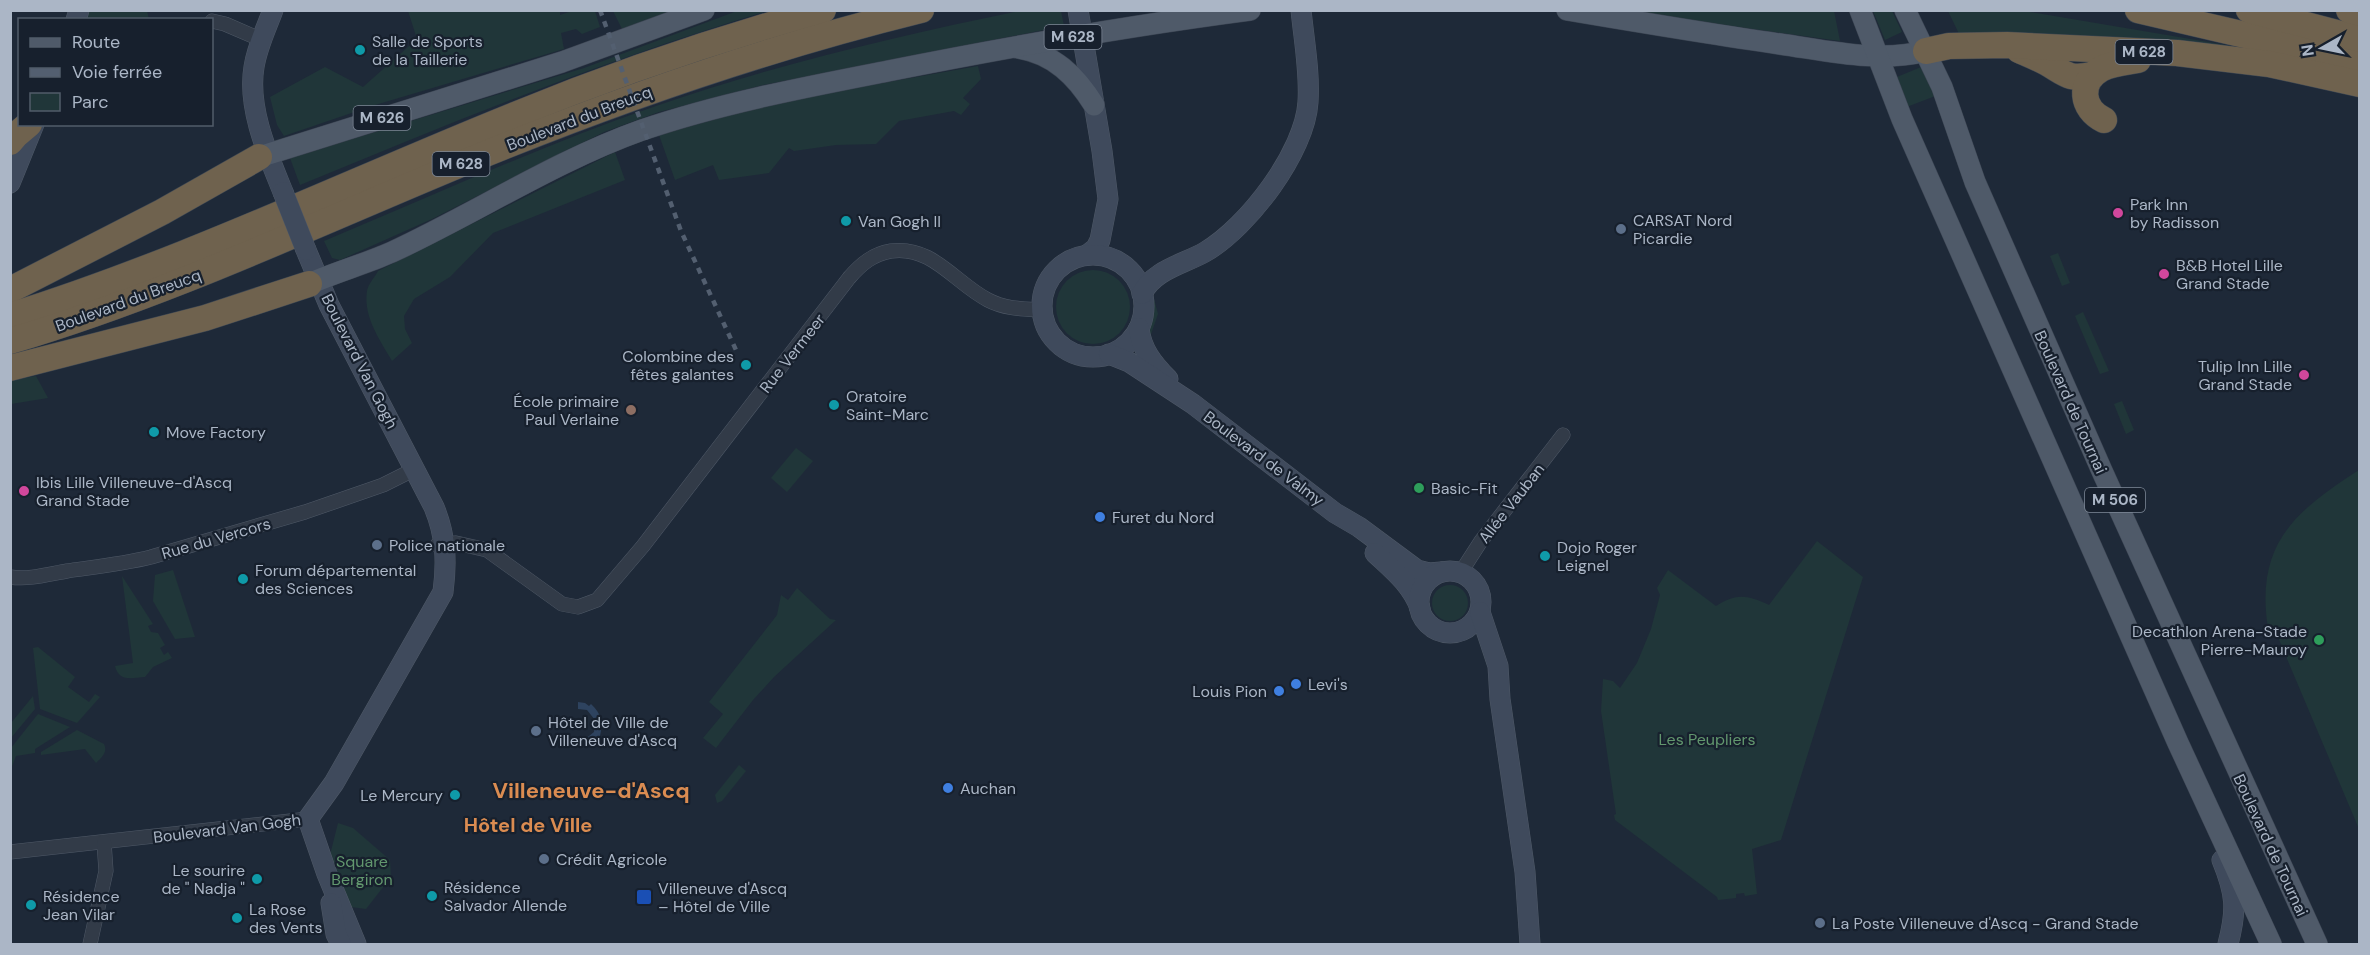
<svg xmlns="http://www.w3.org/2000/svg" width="2370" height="955" font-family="'DM Sans',sans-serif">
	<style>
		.green { fill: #203639 }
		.water { fill: #2e435f }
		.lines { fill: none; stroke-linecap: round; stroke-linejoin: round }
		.street-casing { stroke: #4f5967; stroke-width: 15 }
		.secondary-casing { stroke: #4f5967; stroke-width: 21 }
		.primary-casing { stroke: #3b4452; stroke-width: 22 }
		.highway-casing { stroke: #3c4653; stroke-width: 27 }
		.street { stroke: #323b48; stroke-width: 14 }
		.secondary { stroke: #3f4a5c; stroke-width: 20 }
		.primary { stroke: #4f5a69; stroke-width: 21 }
		.highway { stroke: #6f624e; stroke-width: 26 }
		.rail { stroke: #535f70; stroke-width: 4.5; stroke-dasharray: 6 6; stroke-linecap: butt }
		.secondary-bridge-casing { stroke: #4f5967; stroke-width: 21; stroke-linecap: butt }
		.secondary-bridge { stroke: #3f4a5c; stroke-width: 20 }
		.culture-dot { fill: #0f9aa8; stroke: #17202d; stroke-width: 2 }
		.hotel-dot { fill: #d1479c; stroke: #17202d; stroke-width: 2 }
		.service-dot { fill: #5c6f8a; stroke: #17202d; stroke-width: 2 }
		.education-dot { fill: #8d6e63; stroke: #17202d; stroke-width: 2 }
		.leisure-dot { fill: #2e9e5b; stroke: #17202d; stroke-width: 2 }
		.shop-dot { fill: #3f7fe0; stroke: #17202d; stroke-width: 2 }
		.transit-dot { fill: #1a4fb4; stroke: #17202d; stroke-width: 2 }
		.labels { text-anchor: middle; stroke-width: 4.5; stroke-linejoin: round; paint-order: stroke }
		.shield { fill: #17202d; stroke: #7f8998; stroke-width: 1.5 }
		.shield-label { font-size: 15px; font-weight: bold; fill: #abb6c6 }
		.poi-label { font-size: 16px; fill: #abb6c6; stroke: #17202d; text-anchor: start }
		.street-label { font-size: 16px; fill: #abb6c6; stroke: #17202d }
		.park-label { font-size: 16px; fill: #62976e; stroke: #17202d }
		.quarter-label { font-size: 20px; font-weight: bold; fill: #db8c51; stroke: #17202d }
		.district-label { font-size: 22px; font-weight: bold; fill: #db8c51; stroke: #17202d }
	</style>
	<rect width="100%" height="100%" fill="#1e2938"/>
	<g class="green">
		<path d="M90 10 147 11 149 19H86Z"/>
		<path d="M560 11V15L572 11H595L600 27 582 34 576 29 561 33 564 49 375 105 284 136 277 125 270 97 325 67 363 87 417 39 408 11Z"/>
		<path d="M613 11H674L622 29Z"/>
		<path d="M737 11H767C607 59 454 121 300 185L290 158 584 68Z"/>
		<path d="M1019 11H1061L1064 26 763 85 659 112 604 132 432 219 340 260 332 258 324 241C434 195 543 145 656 106 774 65 897 36 1019 11Z"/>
		<path d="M1623 11H1834L1840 41Z"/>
		<path d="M1873 11H1892L1902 32 1885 40Z"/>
		<path d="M1948 11H2024L2238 47 2240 52 1961 38Z"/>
		<path d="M1926 65 1938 95 1904 108 1892 79Z"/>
		<path d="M978 66 981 79 963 98 970 104 961 115 954 111 899 121 876 144 836 145 794 151 789 148 769 173 719 180 713 165 675 180 659 135 776 102Z"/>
		<path d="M615 152 625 180 493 233 450 277 414 299 404 316 405 329 412 343 392 361C380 340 363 317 367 291 368 284 375 277 378 271Z"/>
		<path d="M2058 253 2070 283 2062 286 2050 256Z"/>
		<circle cx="1093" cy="307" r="37"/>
		<path d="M1154 299 1158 314 1149 340 1147 325Z"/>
		<path d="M2083 312 2109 371 2100 374 2075 316Z"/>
		<path d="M36 376 48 398 11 404V380Z"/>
		<path d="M2122 401 2134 430 2126 434 2114 404Z"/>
		<path d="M796 448 813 461 787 492 771 478Z"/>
		<path d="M2359 470V829L2274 628 2268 629C2255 544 2294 512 2359 470Z"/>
		<path d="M1817 541 1863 577 1781 840 1752 849 1757 894 1745 896 1744 893 1736 894V898L1718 900 1717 897 1615 820 1614 815 1616 814 1601 711 1603 679 1613 681 1620 688 1637 663 1651 629 1660 595 1657 588 1668 570 1716 606C1737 593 1747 595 1769 605Z"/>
		<path d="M173 570 195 637 175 639 153 601 155 575Z"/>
		<path d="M122 576 153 624 148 626 151 632 158 633 165 645 160 648 164 655 168 652 172 658 153 667 145 677C131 678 119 682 115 666L133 663Z"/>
		<circle cx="1450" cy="603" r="18"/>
		<path d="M797 588 830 619 836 620 774 677 753 700 716 748 703 738 723 714 709 702 777 615 781 595 788 600Z"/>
		<path d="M38 647 75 677 68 687 89 702 95 694 100 697 77 723 40 709 33 648Z"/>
		<path d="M33 696 35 709 11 738V723Z"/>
		<path d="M38 714 70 727 35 749V753L16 756 11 769V748Z"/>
		<path d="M77 730 104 744C108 752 102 757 96 763L85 749 41 755V752Z"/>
		<path d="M739 765 746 771 722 801 717 803 715 795Z"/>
		<path d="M338 823 353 828 390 860 391 877 366 909 351 907 330 855Z"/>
	</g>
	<path class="water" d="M578 702 585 703 589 706 591 704C602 714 603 723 600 736L586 746 584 747 583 741 594 732 595 720 587 710 578 709Z"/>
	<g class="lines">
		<defs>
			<g id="street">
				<path d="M212 21 225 24 262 40"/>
				<path d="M437 545 456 543 487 550 562 604 578 607 597 600 643 546 849 278C861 264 873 254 891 251 932 245 955 283 988 300 1005 309 1024 309 1042 310"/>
				<path d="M1461 572 1481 541 1563 435"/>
				<path d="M10 577C29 580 49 574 67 571 95 567 123 564 151 557L305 512 383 485 415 469"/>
				<path d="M10 852 308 819"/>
				<path d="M90 944 106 871 104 842"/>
			</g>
			<g id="secondary">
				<path d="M273 10C266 29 257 47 254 67 247 108 268 155 283 192"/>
				<path d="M1078 10 1102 151 1108 199 1100 240 1096 248 1087 255"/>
				<path d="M76 20 79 10"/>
				<path d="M10 183 34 124"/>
				<path d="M306 250 329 305 434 507C446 536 447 562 443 592L334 783 308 819 327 874 356 944"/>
				<circle cx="1093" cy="306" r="51"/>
				<path d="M1142 294C1153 270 1184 264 1205 252 1248 227 1305 152 1308 102 1310 72 1304 40 1301 10"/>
				<path d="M1139 328C1141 349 1153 364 1168 379"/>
				<path d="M1109 354 1129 362 1193 404 1335 513 1359 527 1417 570 1429 573 1441 572"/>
				<path d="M1375 553C1393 570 1411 584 1420 608"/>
				<circle cx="1450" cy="602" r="31"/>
				<path d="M1480 612 1498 666 1500 699 1525 872 1530 944"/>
				<path d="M2222 860C2236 894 2237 910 2228 944"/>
				<path d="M331 903 336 934 341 944"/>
			</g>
			<g id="primary">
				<path d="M1567 10C1638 22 1709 34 1780 44 1829 51 1878 63 1926 51"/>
				<path d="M1860 10 1902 119 2178 743 2271 944"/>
				<path d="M1905 10 1942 87 1975 182 2102 471 2317 944"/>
				<path d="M1018 48C1054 54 1076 76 1094 105"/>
				<path d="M259 157 562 62 704 10"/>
				<path d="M309 284C336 272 365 264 392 252 476 213 555 161 642 130 721 103 806 87 888 71 1008 47 1128 26 1250 10"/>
			</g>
			<g id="highway">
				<path d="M2138 10 2258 38 2360 65"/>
				<path d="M2249 10 2360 39"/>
				<path d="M2349 10 2360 13"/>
				<path d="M2019 50C2028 54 2038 58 2047 63 2066 74 2068 80 2092 75"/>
				<path d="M1926 51 1949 46 2007 45 2177 53 2269 64 2360 84"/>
				<path d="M2104 120C2081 109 2078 82 2101 69 2112 63 2126 62 2138 60"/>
				<path d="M10 142 16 135 29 124"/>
				<path d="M10 290 162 212 259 157"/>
				<path d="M10 316C182 262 344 184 510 117 612 75 717 39 823 10"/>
				<path d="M10 341C169 294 320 222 473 159 619 99 767 48 921 10"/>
				<path d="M10 368 205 318 309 284"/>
			</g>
		</defs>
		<use href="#street" class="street-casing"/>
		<use href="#secondary" class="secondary-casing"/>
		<use href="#primary" class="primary-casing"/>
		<use href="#highway" class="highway-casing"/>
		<use href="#street" class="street"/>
		<use href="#secondary" class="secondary"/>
		<use href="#primary" class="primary"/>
		<use href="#highway" class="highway"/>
		<path class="rail" d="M600 10 681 231 736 350"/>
		<defs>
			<path id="secondary-bridge" d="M283 192 306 250"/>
		</defs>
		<use href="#secondary-bridge" class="secondary-bridge-casing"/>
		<use href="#secondary-bridge" class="secondary-bridge"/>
	</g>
	<g class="culture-dot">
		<circle cx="360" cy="50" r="6"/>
		<circle cx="846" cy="221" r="6"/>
		<circle cx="746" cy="365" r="6"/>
		<circle cx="834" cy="405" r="6"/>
		<circle cx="154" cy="432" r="6"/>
		<circle cx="1545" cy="556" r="6"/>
		<circle cx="243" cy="579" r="6"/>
		<circle cx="455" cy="795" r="6"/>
		<circle cx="257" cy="879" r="6"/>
		<circle cx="432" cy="896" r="6"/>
		<circle cx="31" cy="905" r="6"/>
		<circle cx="237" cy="918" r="6"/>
	</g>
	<g class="hotel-dot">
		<circle cx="2118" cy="213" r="6"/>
		<circle cx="2164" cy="274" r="6"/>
		<circle cx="2304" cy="375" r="6"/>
		<circle cx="24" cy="491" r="6"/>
	</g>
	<g class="service-dot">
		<circle cx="1621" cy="229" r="6"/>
		<circle cx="377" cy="545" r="6"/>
		<circle cx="536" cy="731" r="6"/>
		<circle cx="544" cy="859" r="6"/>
		<circle cx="1820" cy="923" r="6"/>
	</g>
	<circle class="education-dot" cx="631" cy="410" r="6"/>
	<g class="leisure-dot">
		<circle cx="1419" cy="488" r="6"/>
		<circle cx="2319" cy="640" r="6"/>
	</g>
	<g class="shop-dot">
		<circle cx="1100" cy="517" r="6"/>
		<circle cx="1296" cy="684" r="6"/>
		<circle cx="1279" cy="691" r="6"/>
		<circle cx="948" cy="788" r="6"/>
	</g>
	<rect class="transit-dot" x="636" y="889" width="16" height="16" rx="3"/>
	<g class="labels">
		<g class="shield">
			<rect x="1044.5" y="25" width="57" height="24" rx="4.5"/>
			<rect x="2115.5" y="40" width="57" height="24" rx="4.5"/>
			<rect x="353.5" y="106" width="57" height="24" rx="4.5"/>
			<rect x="432.5" y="152" width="57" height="24" rx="4.5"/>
			<rect x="2085" y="488" width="60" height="24" rx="4.5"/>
		</g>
		<g class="shield-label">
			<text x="1073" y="42">M 628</text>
			<text x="2144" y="57">M 628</text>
			<text x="382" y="123">M 626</text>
			<text x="461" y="169">M 628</text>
			<text x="2115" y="505">M 506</text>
		</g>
		<g class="poi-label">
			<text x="372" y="47">Salle de Sports<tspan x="372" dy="18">de la Taillerie</tspan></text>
			<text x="2130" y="210">Park Inn<tspan x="2130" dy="18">by Radisson</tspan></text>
			<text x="1633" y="226">CARSAT Nord<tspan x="1633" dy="18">Picardie</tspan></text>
			<text x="858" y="227">Van Gogh II</text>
			<text x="2176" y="271">B&amp;B Hotel Lille<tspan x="2176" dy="18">Grand Stade</tspan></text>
			<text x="734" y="362" text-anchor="end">Colombine des<tspan x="734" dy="18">fêtes galantes</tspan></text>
			<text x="2292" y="372" text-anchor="end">Tulip Inn Lille<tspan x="2292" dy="18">Grand Stade</tspan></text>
			<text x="846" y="402">Oratoire<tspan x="846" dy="18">Saint-Marc</tspan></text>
			<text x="619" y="407" text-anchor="end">École primaire<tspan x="619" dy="18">Paul Verlaine</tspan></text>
			<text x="166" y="438">Move Factory</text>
			<text x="36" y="488">Ibis Lille Villeneuve-d'Ascq<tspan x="36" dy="18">Grand Stade</tspan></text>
			<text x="1431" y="494">Basic-Fit</text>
			<text x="1112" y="523">Furet du Nord</text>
			<text x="389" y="551">Police nationale</text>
			<text x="1557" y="553">Dojo Roger<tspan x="1557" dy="18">Leignel</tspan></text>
			<text x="255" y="576">Forum départemental<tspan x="255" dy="18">des Sciences</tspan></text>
			<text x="2307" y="637" text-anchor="end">Decathlon Arena-Stade<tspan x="2307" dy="18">Pierre-Mauroy</tspan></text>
			<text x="1308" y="690">Levi's</text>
			<text x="1267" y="697" text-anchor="end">Louis Pion</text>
			<text x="548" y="728">Hôtel de Ville de<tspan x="548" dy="18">Villeneuve d'Ascq</tspan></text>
			<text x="960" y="794">Auchan</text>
			<text x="443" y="801" text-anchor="end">Le Mercury</text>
			<text x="556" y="865">Crédit Agricole</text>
			<text x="245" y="876" text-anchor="end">Le sourire<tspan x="245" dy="18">de " Nadja "</tspan></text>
			<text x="444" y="893">Résidence<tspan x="444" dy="18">Salvador Allende</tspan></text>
			<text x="658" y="894">Villeneuve d'Ascq<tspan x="658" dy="18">– Hôtel de Ville</tspan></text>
			<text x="43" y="902">Résidence<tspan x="43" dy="18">Jean Vilar</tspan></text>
			<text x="249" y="915">La Rose<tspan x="249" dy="18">des Vents</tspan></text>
			<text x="1832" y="929">La Poste Villeneuve d'Ascq - Grand Stade</text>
		</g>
		<g class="street-label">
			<text transform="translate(579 118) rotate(-21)" y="6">Boulevard du Breucq</text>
			<text transform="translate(128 300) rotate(-20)" y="6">Boulevard du Breucq</text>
			<text transform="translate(792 353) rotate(-52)" y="6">Rue Vermeer</text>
			<text transform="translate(360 361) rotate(63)" y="6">Boulevard Van Gogh</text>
			<text transform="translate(2071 402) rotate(66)" y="6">Boulevard de Tournai</text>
			<text transform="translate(1264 458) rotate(37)" y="6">Boulevard de Valmy</text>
			<text transform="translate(1511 503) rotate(-52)" y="6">Allée Vauban</text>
			<text transform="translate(216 538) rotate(-16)" y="6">Rue du Vercors</text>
			<text transform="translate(227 828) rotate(-7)" y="6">Boulevard Van Gogh</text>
			<text transform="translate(2271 845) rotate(65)" y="6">Boulevard de Tournai</text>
		</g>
		<g class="park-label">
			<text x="1707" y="745">Les Peupliers</text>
			<text x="362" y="867">Square<tspan x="362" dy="18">Bergiron</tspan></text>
		</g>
		<g class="quarter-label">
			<text x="528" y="832">Hôtel de Ville</text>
		</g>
		<g class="district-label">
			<text x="591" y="798">Villeneuve-d'Ascq</text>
		</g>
	</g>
	<rect width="2370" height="955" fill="none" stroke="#abb6c6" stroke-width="24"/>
	<rect x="18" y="18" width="195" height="108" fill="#17202d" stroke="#525c6a" stroke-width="1.5"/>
	<rect x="30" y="38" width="30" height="9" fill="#4f5a69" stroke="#525c6a" stroke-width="1.5"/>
	<text x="72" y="48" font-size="18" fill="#abb6c6">Route</text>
	<rect x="30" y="68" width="30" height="9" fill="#535f70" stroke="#525c6a" stroke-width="1.5"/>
	<text x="72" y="78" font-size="18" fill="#abb6c6">Voie ferrée</text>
	<rect x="30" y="93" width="30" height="18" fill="#203639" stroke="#525c6a" stroke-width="1.5"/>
	<text x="72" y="108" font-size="18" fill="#abb6c6">Parc</text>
	<g transform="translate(2322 48) rotate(261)" stroke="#17202d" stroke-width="4.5" paint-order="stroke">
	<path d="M0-4.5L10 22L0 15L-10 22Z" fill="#abb6c6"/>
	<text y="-9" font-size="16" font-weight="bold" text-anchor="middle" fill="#abb6c6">N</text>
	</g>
</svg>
